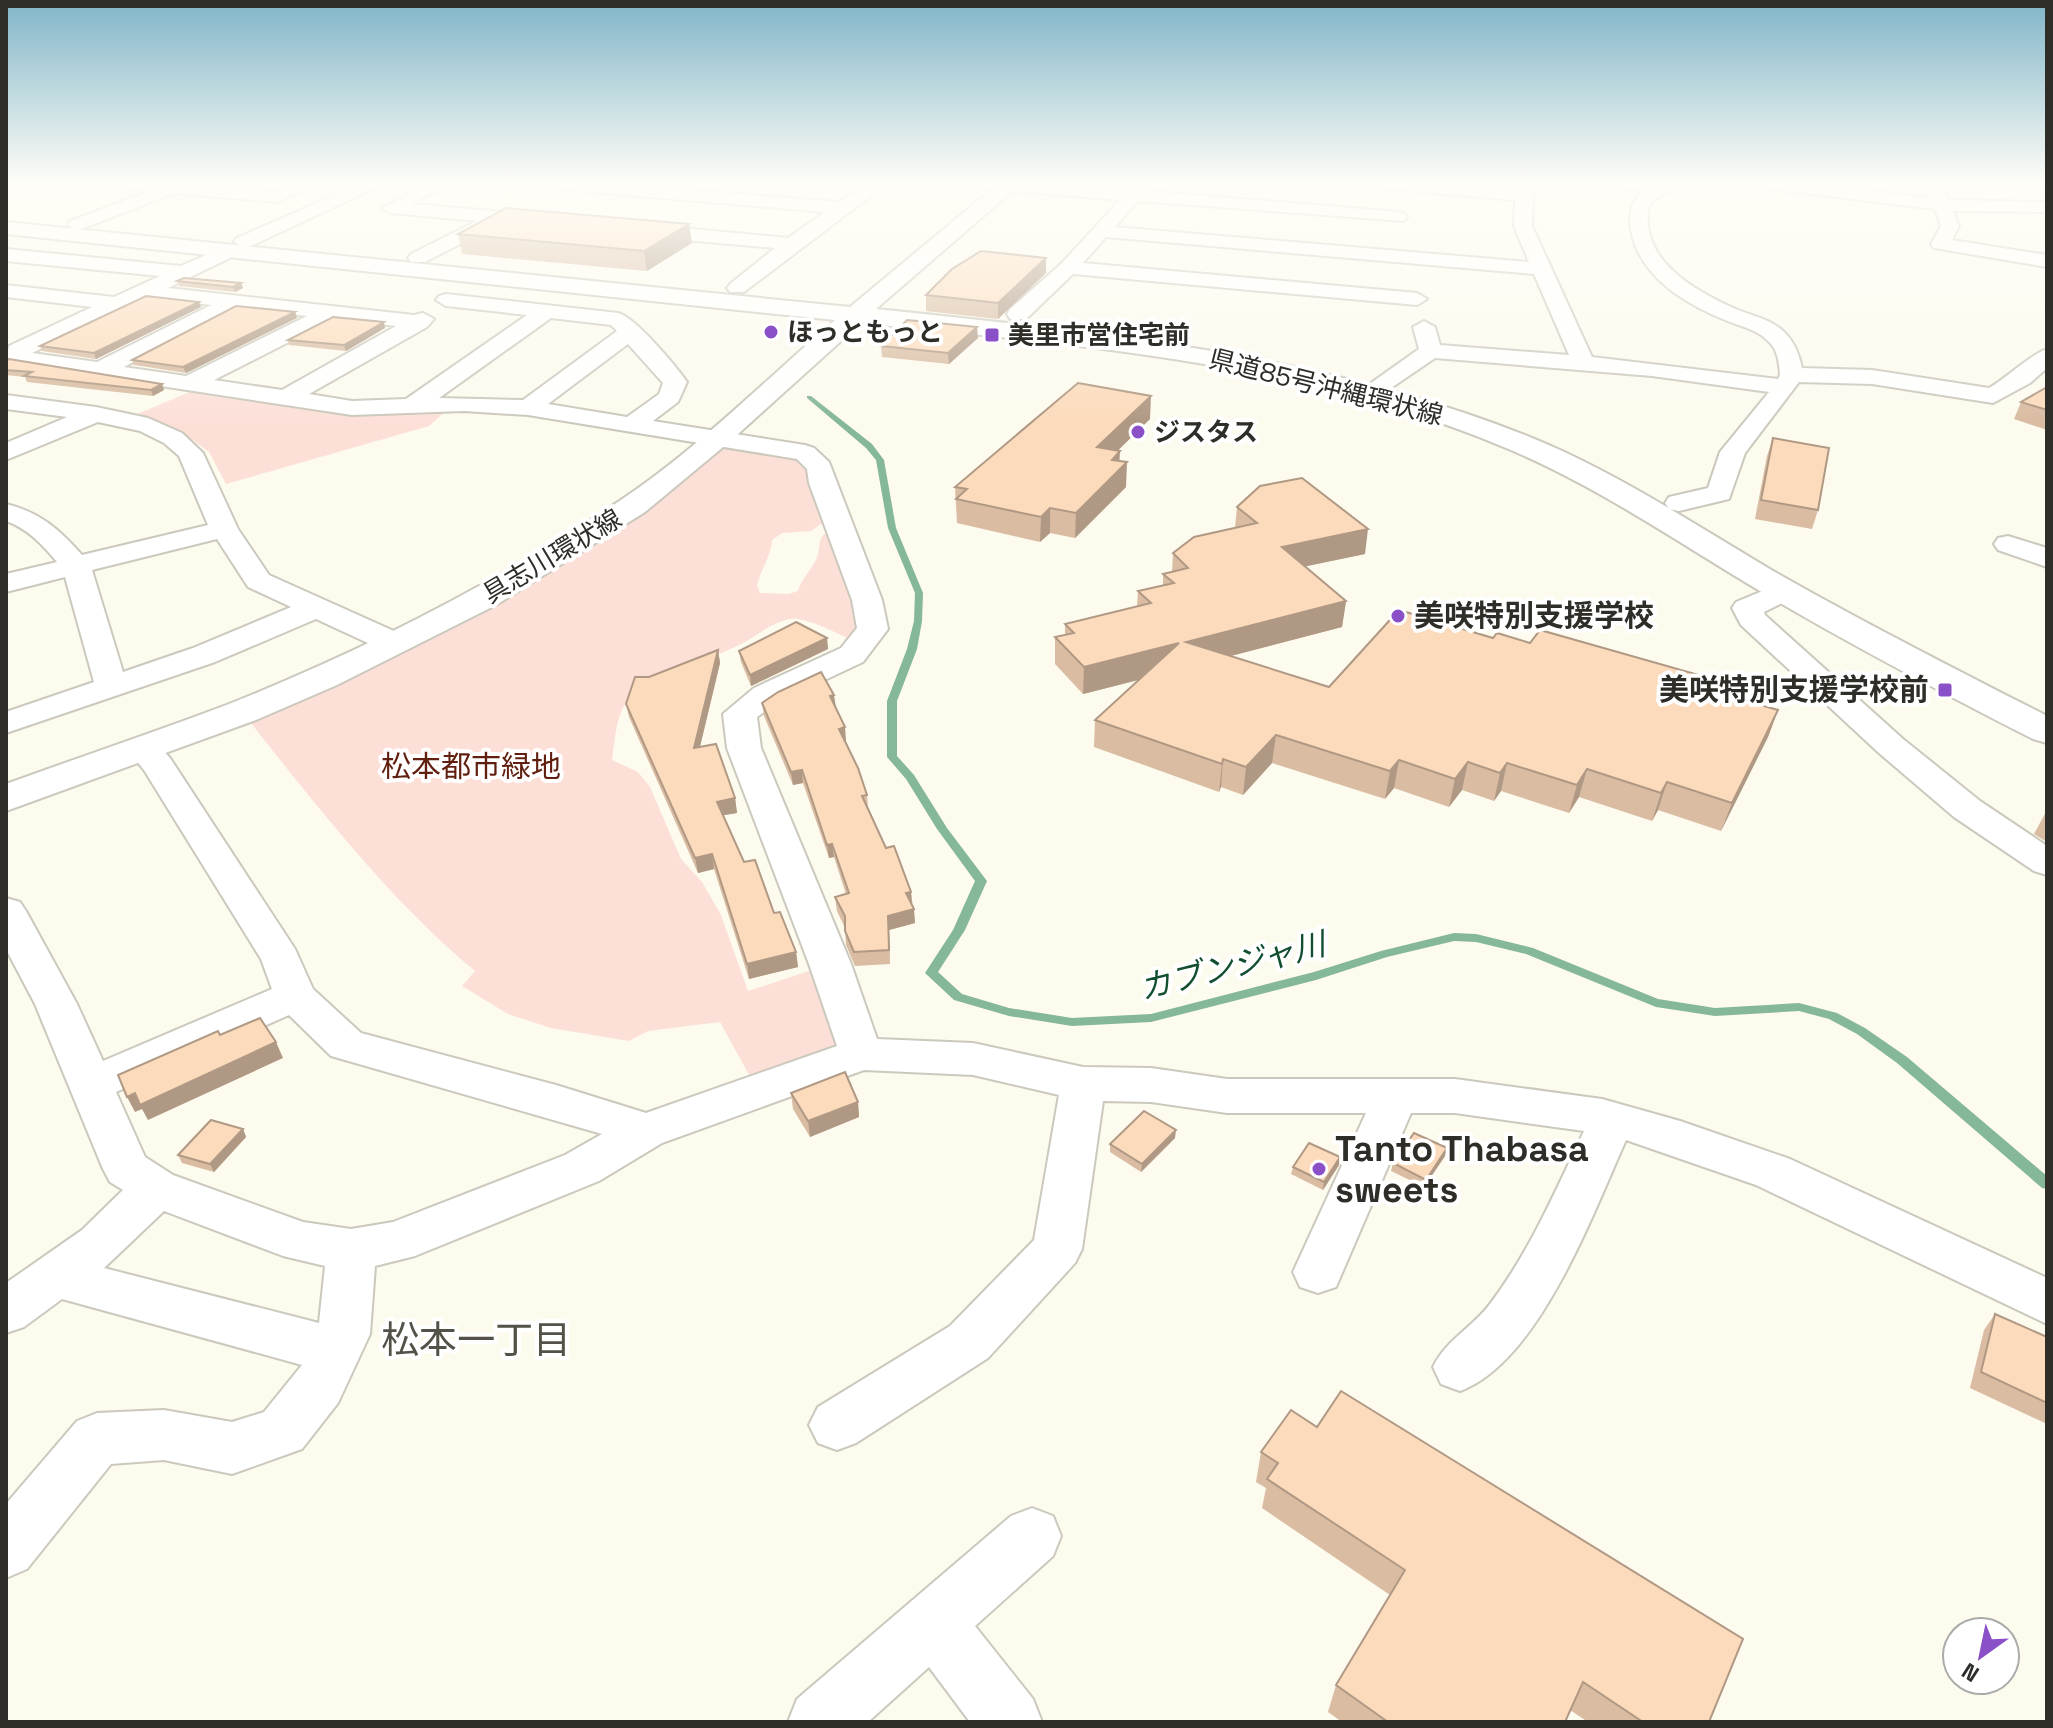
<svg xmlns="http://www.w3.org/2000/svg" width="2053" height="1728" font-family="'Space Grotesk','Noto Sans JP',sans-serif">
	<style>
		.green { fill: #fce0d8 }
		.lines { fill: none; stroke-linecap: round; stroke-linejoin: round }
		.stream { fill: #85b799; fill-rule: evenodd }
		.minor-casing { stroke: #cbc8bd; stroke-width: 4 }
		.major-casing { stroke: #cbc8bd; stroke-width: 4 }
		.minor { fill: #fff; fill-rule: evenodd }
		.major { fill: #fff; fill-rule: evenodd }
		.wall { fill: #d9bca2 }
		.shaded-wall { fill: #b09984 }
		.building { fill: #fcdbbc; stroke: #b09984; stroke-width: 2 }
		.poi-dot { fill: #8a50c7; stroke: #fff; stroke-width: 3 }
		.labels { text-anchor: middle; stroke-width: 8; stroke-linejoin: round; paint-order: stroke }
		.far-poi-label { font-size: 26px; font-weight: bold; fill: #2e2d28; stroke: #fff; text-anchor: start }
		.far-street-label { font-size: 26px; fill: #2e2d28; stroke: #fff }
		.poi-label { font-size: 30px; font-weight: bold; fill: #2e2d28; stroke: #fff; text-anchor: start }
		.park-label { font-size: 30px; fill: #601f0f; stroke: #fff }
		.water-label { font-size: 32px; font-style: italic; fill: #124e30; stroke: #fff }
		.near-poi-label { font-size: 36px; font-weight: bold; fill: #2e2d28; stroke: #fff; text-anchor: start }
		.near-neighbourhood-label { font-size: 38px; fill: #545248; stroke: #fff }
	</style>
	<rect width="100%" height="100%" fill="#fdfaee"/>
	<g class="green">
		<path d="M197 389 324 410 448 409 429 426 226 484 209 452 183 433 135 415Z"/>
		<path d="M718 437 805 453 834 515 811 531 782 533 772 540C771 555 761 570 757 585L760 593 788 594 798 591C802 577 815 567 818 554 820 545 818 542 824 534L841 531 861 644C842 637 819 622 798 619 779 617 758 635 743 643 714 659 642 677 624 706 616 720 614 744 612 760L638 772 650 787 681 859 702 882 721 915 748 991 830 964 861 1054 759 1093 720 1022 648 1031 629 1041 551 1028 508 1014 462 986 475 971C386 897 314 802 242 712L484 598Z"/>
	</g>
	<g class="lines">
		<path class="stream" d="M807 396H811L872 444 884 460 896 528 923 593 922 621 917 649 897 701V756L914 775 947 828 987 881 965 930 938 972 962 994 1009 1008 1072 1018 1151 1014 1314 972 1381 951 1454 933 1476 934 1533 948 1658 999 1715 1008 1799 1003 1837 1013 1865 1028 1907 1057 2047 1176V1189L2042 1188 1897 1063 1857 1034 1829 1019 1799 1011 1715 1016 1656 1007 1526 954 1476 942 1454 941 1387 957 1316 980 1151 1022 1072 1026 1009 1016 954 1000 925 973 953 930 975 881 937 829 906 779 887 757V701L907 649 914 621 915 593 888 528 876 460 866 448 807 398Z"/>
		<defs>
			<g id="minor">
				<path d="M84 180H145L275 192 305 180H328L277 202 174 193 77 231 68 225 70 221 151 191 92 185Z"/>
				<path d="M369 180H392L251 246 244 248 234 242 237 238Z"/>
				<path d="M435 180H457L412 204 540 215 549 221 540 227 501 223 425 262H411L408 258 411 254 477 221 391 213 382 208Z"/>
				<path d="M562 180 839 202 872 180H892L744 292H730L727 288 730 284 775 248 641 236 632 230 641 224 788 238 825 212 556 189 553 185 556 181Z"/>
				<path d="M931 180H1001L1129 190 1138 180H1155L1146 191 1398 212 1404 213 1407 217 1404 221 1138 201 1115 227 1529 262 1514 226 1515 200 1342 185 1333 180H1402L1524 190 1533 195 1532 226 1592 357 1778 379 1780 375C1779 363 1778 349 1768 341 1758 330 1743 327 1730 322 1689 306 1643 280 1632 235 1628 216 1630 203 1644 190L1585 185 1576 180H1688C1678 191 1659 191 1649 206 1638 261 1697 292 1738 310 1753 316 1770 319 1783 331 1794 341 1799 354 1802 368L1872 370 1989 388C2005 379 2033 353 2047 349V368L2030 383 1993 403 1872 384 1799 382 1745 453 1729 499 1679 511 1669 509 1665 503 1669 497 1708 488 1720 452 1769 392 1652 376 1435 358 1391 388H1375L1371 383 1419 349 1413 327 1424 321 1435 327 1440 345 1569 355 1534 274 1106 237 1083 263 1417 293 1427 299 1417 305 1073 274 1026 319H1010L1007 314 1010 309 1061 264 1120 200 940 185Z"/>
				<path d="M1727 180H1776L1930 198 1921 185 1930 180 1942 186 1949 200 2047 202V212L1953 211 1959 226 1952 240 2047 255V267L1934 248 1931 244 1941 226 1935 209 1736 185Z"/>
				<path d="M229 245 236 247 239 251 236 255 168 288 414 315 423 313 434 319 427 327 309 394 352 401 406 399 527 315 446 306 436 300 439 296 446 294 618 313C635 317 675 365 687 382L678 402 653 421 805 445 814 448 829 462 882 600 888 629 863 662 778 702 757 717 761 748 851 964 877 1039 973 1043 1083 1067 1151 1068 1227 1079H1455L1602 1099 1680 1121 1790 1159 2047 1278V1324L1756 1185 1626 1140C1593 1213 1539 1362 1460 1391L1441 1384 1433 1367C1446 1340 1473 1327 1490 1304 1530 1251 1556 1190 1584 1131L1455 1113H1411L1336 1287 1318 1293 1300 1287 1293 1272 1366 1113H1227L1151 1102 1103 1101 1082 1249 1075 1263 988 1358 856 1443 837 1450 818 1443 809 1425 818 1407 950 1326 1034 1240 1059 1095 973 1075 864 1070 662 1143 599 1181 415 1256 375 1266 370 1334 338 1403 302 1449 232 1474 164 1460 111 1464 27 1569 6 1578V1504L77 1421 97 1413 164 1410 232 1422 264 1412 302 1365 62 1299 24 1327 6 1333V1283L82 1230 123 1190 110 1182 103 1169 35 1004 6 949V898L20 902 26 911 77 1004 103 1061 272 989 261 959 144 770 126 748 131 741C151 736 157 743 170 758L295 949 313 989 361 1033 556 1085 646 1113 837 1046 809 964 727 748 723 714 754 688 841 648 857 628 852 600 809 483 807 469 797 459 528 415 464 411 352 415 16 364 6 359 9 346 92 307 6 297V285L114 297 160 276 6 261V249L181 266ZM147 298 211 305 97 362 32 353ZM237 308 307 316 186 376 124 367ZM551 318 611 325 617 331 523 400 439 398ZM334 319 396 326 282 390 214 380ZM628 344 663 383 659 394 627 417 548 404ZM289 1015 331 1056 602 1134 565 1155 393 1222 351 1229 303 1222 173 1175 145 1157 116 1092ZM164 1211 283 1256 325 1266 319 1323 104 1268Z"/>
				<path d="M6 395 96 407 148 418 182 433 203 453 238 529 269 575 405 636 410 643 405 650 394 652 383 650 316 619 215 662 6 733V712L94 682 65 577 6 592V574L57 562C43 545 27 528 6 521V504C40 512 60 530 82 555L208 525 179 456 164 443 140 431 98 422 6 460V443L67 417 6 409ZM217 539 248 587 291 607 193 648 123 672 92 570Z"/>
				<path d="M2008 536 2047 548V567L1998 550 1994 544 1998 538Z"/>
				<path d="M1784 582 1794 585 1799 591 1794 597 1764 612 1765 615 1903 739 1980 801 2047 846V875L2034 871 1954 817 1879 753 1741 625 1732 608 1736 602Z"/>
				<path d="M1032 1508 1053 1516 1061 1536 1053 1556 975 1626 1033 1699 1042 1722H970L929 1667 868 1722H788L797 1699 1011 1516Z"/>
			</g>
			<path id="major" d="M1003 180H1025L876 309C1096 332 1318 353 1525 435 1611 469 1689 521 1768 568 1859 620 1953 668 2047 716V743L2033 739C1943 693 1853 646 1765 594 1680 544 1598 486 1506 448 1302 362 1079 345 861 323L728 443 645 512 496 605 337 685 256 720 6 811V784C80 757 155 732 229 704 365 650 499 581 621 500 696 450 767 379 835 320L6 234V222L850 307Z"/>
		</defs>
		<use href="#minor" class="minor-casing"/>
		<use href="#major" class="major-casing"/>
		<use href="#minor" class="minor"/>
		<use href="#major" class="major"/>
	</g>
	<g class="wall">
		<path d="M458 234 692 243 647 271 462 254Z"/>
		<path d="M1046 273 998 319 926 311V295Z"/>
		<path d="M177 281 241 283 243 288 235 292 179 286Z"/>
		<path d="M201 307 96 359 42 351 40 346Z"/>
		<path d="M295 312 297 318 186 373 134 365 132 360Z"/>
		<path d="M385 328 346 351 289 345 288 340Z"/>
		<path d="M978 338 949 364 882 357 881 346Z"/>
		<path d="M6 361 162 384 164 390 153 396 27 382 25 377 6 375Z"/>
		<path d="M2047 387V430L2014 419 2021 402Z"/>
		<path d="M1150 419 1117 451 1126 487 1075 538 1050 533 1040 542 957 523 955 487Z"/>
		<path d="M1773 438 1818 510 1812 529 1755 519 1767 456Z"/>
		<path d="M1237 507 1365 554 1305 566 1346 601 1342 627 1231 656 1329 687 1493 638 1530 643 1713 679 1709 690 1778 710 1768 737 1721 831 1658 810 1652 821 1579 797 1569 813 1501 791 1494 801 1462 790 1449 807 1394 788 1385 799 1272 763 1243 795 1221 787 1219 792 1094 747 1095 720 1139 680 1083 694 1055 664V637L1065 635V624L1137 607 1138 591 1163 585V574L1172 572 1173 553 1235 528Z"/>
		<path d="M827 638 828 649 751 686 741 662 739 651Z"/>
		<path d="M718 650 720 663 700 747 735 798 737 813 723 815 744 862 796 952 798 967 749 979 714 869 698 873 629 717 626 704 649 677Z"/>
		<path d="M762 703 836 708 846 741H845L867 795 868 807 886 848 911 892 915 923 889 930 890 964 855 966 846 945 845 928 837 911 835 897 846 894 834 857 829 858 803 783 793 785 764 716Z"/>
		<path d="M2047 810V842L2034 834Z"/>
		<path d="M791 1093 858 1102 859 1117 810 1137 793 1109Z"/>
		<path d="M243 1129 246 1137 214 1172 182 1163 178 1155Z"/>
		<path d="M1175 1138 1141 1172 1110 1152V1144Z"/>
		<path d="M1445 1156 1424 1187 1391 1171 1393 1163Z"/>
		<path d="M1339 1165 1323 1190 1291 1174 1293 1167Z"/>
		<path d="M1995 1314 2047 1337V1424L1970 1388 1984 1330Z"/>
		<path d="M1261 1452 1709 1722H1588L1570 1710 1565 1722H1342L1328 1712 1336 1685 1390 1595 1262 1508 1266 1488 1256 1482Z"/>
	</g>
	<g class="shaded-wall">
		<path d="M689 224 692 243 647 271 644 251Z"/>
		<path d="M1046 258V273L998 319V303Z"/>
		<path d="M241 283 243 288 235 292 233 287Z"/>
		<path d="M199 302 201 307 96 359 94 353Z"/>
		<path d="M295 312 297 318 186 373 183 367Z"/>
		<path d="M384 322 385 328 346 351 344 345Z"/>
		<path d="M977 327 978 338 949 364 948 353Z"/>
		<path d="M162 384 164 390 153 396 151 390Z"/>
		<path d="M1151 396 1150 419 1097 471V447Z"/>
		<path d="M1120 451 1119 470 1127 462 1126 487 1075 538 1076 513 1112 460Z"/>
		<path d="M1050 508V533L1040 542 1041 517Z"/>
		<path d="M1368 529 1365 554 1279 572 1282 547Z"/>
		<path d="M1346 601 1342 627 1184 668 1186 642Z"/>
		<path d="M827 638 828 649 751 686 750 675Z"/>
		<path d="M1179 643 1177 670 1083 694 1084 667Z"/>
		<path d="M718 650 720 663 696 763 694 748Z"/>
		<path d="M834 695 836 708 830 696Z"/>
		<path d="M1778 710 1768 737 1721 831 1732 803Z"/>
		<path d="M845 727 846 741 840 742 839 729Z"/>
		<path d="M1276 735 1272 763 1243 795 1246 767Z"/>
		<path d="M1223 759 1221 787 1219 792 1222 764Z"/>
		<path d="M1399 760 1394 788 1385 799 1390 771Z"/>
		<path d="M1468 762 1462 790 1449 807 1455 779Z"/>
		<path d="M1507 763 1501 791 1494 801 1500 773Z"/>
		<path d="M1587 769 1579 797 1569 813 1577 785Z"/>
		<path d="M802 770 803 783 793 785 791 772Z"/>
		<path d="M1667 782 1658 810 1652 821 1661 793Z"/>
		<path d="M735 798 737 813 719 816 717 802Z"/>
		<path d="M832 844 834 857 829 858 827 845Z"/>
		<path d="M712 854 714 869 698 873 695 858Z"/>
		<path d="M911 892 912 906 906 893Z"/>
		<path d="M914 909 915 923 889 930 890 964 888 916Z"/>
		<path d="M796 952 798 967 749 979 747 964Z"/>
		<path d="M276 1042 283 1058 148 1120 142 1109 135 1112 127 1097Z"/>
		<path d="M858 1102 859 1117 810 1137 808 1121Z"/>
		<path d="M243 1129 246 1137 214 1172 210 1164Z"/>
		<path d="M1176 1130 1175 1138 1141 1172 1142 1164Z"/>
		<path d="M1447 1148 1445 1156 1424 1187 1426 1180Z"/>
		<path d="M1340 1157 1339 1165 1323 1190 1324 1182Z"/>
	</g>
	<g class="building">
		<path d="M506 208 689 224 644 251 458 234Z"/>
		<path d="M981 251 1046 258 998 303 926 295 952 269Z"/>
		<path d="M184 278 241 283 233 287 177 281Z"/>
		<path d="M146 296 199 302 94 353 40 346Z"/>
		<path d="M236 306 295 312 183 367 132 360Z"/>
		<path d="M333 317 384 322 344 345 288 340Z"/>
		<path d="M907 320 977 327 948 353 881 346Z"/>
		<path d="M9 359 162 384 151 390 24 376 32 372 6 370V361Z"/>
		<path d="M1078 383 1151 396 1097 447 1120 451 1112 460 1127 462 1076 513 1050 508 1041 517 956 499 967 489 955 487Z"/>
		<path d="M2047 387V410L2021 402Z"/>
		<path d="M1773 438 1829 448 1818 510 1761 500Z"/>
		<path d="M1302 478 1368 529 1282 547 1346 601 1186 642 1329 687 1399 610 1493 638 1497 633 1530 643 1540 630 1713 679 1707 690 1778 710 1732 803 1667 782 1661 793 1587 769 1577 785 1507 763 1500 773 1468 762 1455 779 1399 760 1390 771 1276 735 1246 767 1223 759 1222 764 1095 720 1179 643 1084 667 1055 637 1074 633 1065 624 1151 603 1138 591 1174 583 1163 574 1188 568 1173 553 1194 537 1257 523 1237 507 1260 486Z"/>
		<path d="M796 622 827 638 750 675 739 651Z"/>
		<path d="M718 650 694 748 716 744 735 798 717 802 744 862 755 860 774 913 780 912 796 952 747 964 712 854 695 858 626 704 635 677H649Z"/>
		<path d="M821 672 834 695 830 696 845 727 839 729 858 768 867 795 862 796 886 848 894 846 911 892 906 893 914 909 888 916 889 950 854 952 845 931V916L835 897 849 893 832 844 827 845 802 770 791 772 762 703 778 692Z"/>
		<path d="M260 1018 276 1042 140 1105 135 1093 127 1097 118 1075 218 1031 220 1035Z"/>
		<path d="M845 1072 858 1102 808 1121 791 1093Z"/>
		<path d="M1144 1111 1176 1130 1142 1164 1110 1144Z"/>
		<path d="M211 1120 243 1129 210 1164 178 1155Z"/>
		<path d="M1414 1133 1447 1148 1426 1180 1393 1163Z"/>
		<path d="M1309 1143 1340 1157 1324 1182 1293 1167Z"/>
		<path d="M1995 1314 2047 1337V1403L1981 1372Z"/>
		<path d="M1341 1391 1743 1639 1709 1722H1643L1583 1682 1565 1722H1388L1336 1685 1405 1570 1267 1479 1278 1463 1261 1452 1291 1410 1317 1427Z"/>
	</g>
	<linearGradient id="sky" x2="0" y2="1"><stop stop-color="#80b5c8"/><stop offset="0.43" stop-color="#fefdf7"/><stop offset="1" stop-color="#fefdf7" stop-opacity="0"/></linearGradient>
	<rect width="2053" height="422" fill="url(#sky)"/>
	<g class="poi-dot">
		<circle cx="771" cy="332" r="8"/>
		<rect x="984" y="327" width="16" height="16" rx="4"/>
		<circle cx="1138" cy="432" r="8"/>
		<circle cx="1398" cy="616" r="8"/>
		<rect x="1937" y="682" width="16" height="16" rx="4"/>
		<circle cx="1319" cy="1169" r="8"/>
	</g>
	<g class="labels">
		<g class="far-poi-label">
			<text x="787" y="341">ほっともっと</text>
			<text x="1008" y="344">美里市営住宅前</text>
			<text x="1154" y="441">ジスタス</text>
		</g>
		<g class="far-street-label">
			<text transform="translate(1326 387) rotate(14)" y="9">県道85号沖縄環状線</text>
			<text transform="translate(552 556) rotate(-31)" y="9">具志川環状線</text>
		</g>
		<g class="poi-label">
			<text x="1414" y="626">美咲特別支援学校</text>
			<text x="1929" y="700" text-anchor="end">美咲特別支援学校前</text>
		</g>
		<g class="park-label">
			<text x="471" y="777">松本都市緑地</text>
		</g>
		<g class="water-label">
			<text transform="translate(1232 966) rotate(-14)" y="11">カブンジャ川</text>
		</g>
		<g class="near-poi-label">
			<text x="1335" y="1161">Tanto Thabasa<tspan x="1335" dy="41">sweets</tspan></text>
		</g>
		<g class="near-neighbourhood-label">
			<text x="476" y="1353">松本一丁目</text>
		</g>
	</g>
	<rect width="2053" height="1728" fill="none" stroke="#2e2d28" stroke-width="16"/>
	<g transform="translate(1981 1656) rotate(213)"><circle r="38" fill="#ffffff" stroke="#ababa9" stroke-width="2"/>
	<path d="M0-6L14 30L0 20L-14 30Z" fill="#8a50c7"/>
	<text y="-12" font-size="22" font-weight="bold" text-anchor="middle" fill="#2e2d28">N</text>
	</g>
</svg>
